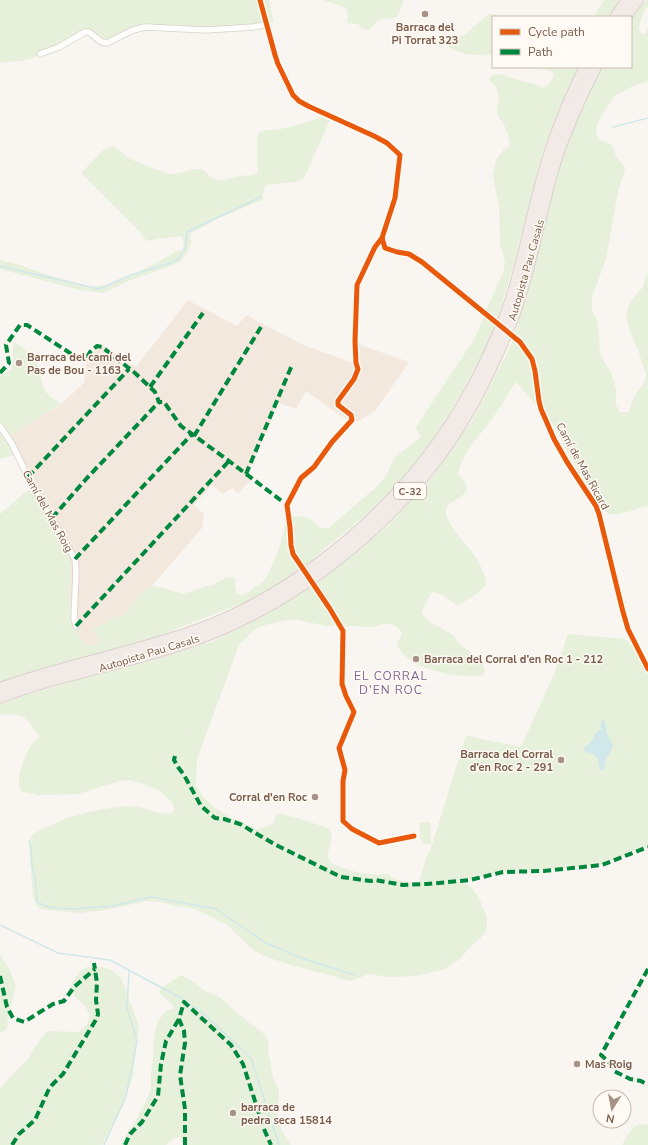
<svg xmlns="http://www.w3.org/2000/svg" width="648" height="1145" font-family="'Nunito Sans',sans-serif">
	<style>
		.residential { fill: #f2e8de }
		.green { fill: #e7f0db }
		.water { fill: #d0e8ea }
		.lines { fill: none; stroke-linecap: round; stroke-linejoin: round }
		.stream { stroke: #d0e8ea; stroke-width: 1.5 }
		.street-casing { stroke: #d7d1cb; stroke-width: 7 }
		.highway-casing { stroke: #dad1cc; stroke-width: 12 }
		.street { stroke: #fefefd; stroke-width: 5.5 }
		.highway { stroke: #f2eae7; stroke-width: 10 }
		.street-bridge-casing { stroke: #d7d1cb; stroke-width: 7; stroke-linecap: butt }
		.street-bridge { stroke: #fefefd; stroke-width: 5.5 }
		.quiet { stroke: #00873e; stroke-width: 4; stroke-dasharray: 8 4; stroke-linecap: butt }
		.cycleway-casing { stroke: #fffaf3; stroke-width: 8 }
		.cycleway { stroke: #e8590c; stroke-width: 5 }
		.poi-dot { fill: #a69286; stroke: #fffaf3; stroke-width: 1.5 }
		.labels { text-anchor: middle; stroke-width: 3; stroke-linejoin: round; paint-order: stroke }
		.shield { fill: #fffaf3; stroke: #a28b7f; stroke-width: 1 }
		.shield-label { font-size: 10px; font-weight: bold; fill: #7a5c4d }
		.poi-label { font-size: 11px; font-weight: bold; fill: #7a5c4d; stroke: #fffaf3; text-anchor: start }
		.street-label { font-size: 11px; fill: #7a5c4d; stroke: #fffaf3 }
		.neighbourhood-label { font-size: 12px; letter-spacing: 1px; fill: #846695; stroke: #fffaf3 }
	</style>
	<rect width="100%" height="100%" fill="#f9f5f0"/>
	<path class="residential" d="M188 300 237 326 246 315 301 344 353 363 352 342 409 362 375 411 353 424 306 391 296 409 277 402 270 423 248 473 255 477 238 493 233 488 223 494 212 485 194 505 204 514 202 528 152 586 146 588 141 592 126 613 121 617 115 616 110 621 105 624 93 628 98 638 97 645 91 646 85 643 73 628 30 488 6 438 59 406 84 383 87 359 102 344 136 367Z"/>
	<g class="green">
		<path d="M0 0H269L274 22H261L250 25 204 28 140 25 104 41 87 29 78 33 44 51C34 62 14 61 0 63Z"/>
		<path d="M323 0H402L404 2C400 8 400 13 396 18L381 19 377 21 369 30C364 30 362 29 359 25L351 23 347 24V20L348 16 346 8Z"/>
		<path d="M604 0H621L610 17H594Z"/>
		<path d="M645 0H648V7L644 11 638 29 642 34 645 33 648 29V81L635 85 614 96 597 124 596 132 598 139 612 145 616 156 623 165 625 169 624 173 618 191 606 259 592 297V310L597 320 600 345 599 349 601 356 611 373 616 389V405L620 412H628C632 407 631 402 634 397 639 386 646 387 646 374L637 347 629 329 626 313 630 302 643 287 645 278 648 272V505C640 508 618 516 610 514 606 512 602 506 601 502L583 481 554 426 516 382C508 394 501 407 492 419 481 434 461 455 458 474 460 477 465 480 466 484 471 499 444 500 446 512 446 519 453 528 457 534 469 548 485 565 486 585 479 593 467 601 457 605L440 594 432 592 423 609 422 613 424 616 429 621 454 636 458 643 468 650 483 664 485 671 484 675C472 680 428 671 416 664 408 660 400 652 397 644L402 633C399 626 390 623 383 624 379 625 376 626 373 627 368 627 361 627 357 626H327L298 620H287L265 625 254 630 239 645 197 759 196 785 203 797 217 809 228 816 257 829 269 826 274 822 275 816 280 813 313 823 330 829C331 833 332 837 331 841 330 847 326 854 329 860 333 868 361 873 369 874 376 875 382 874 388 874 397 883 408 882 419 882L427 855H428L432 845 466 735 490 741 521 747 555 672 568 634 625 639 631 645 636 643 648 671V846L602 864 555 869 504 871 470 879 451 880 461 881 472 888 479 898 486 915 487 920V926L485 932 482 937 472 945 460 959 445 969 417 976 389 977 368 974 355 980 349 981 329 975 287 964 264 956 252 949 226 924 195 909 172 905 160 902 148 901 104 910 80 913 41 909 36 905 33 896 29 846 32 835 34 833 67 818 89 812 122 806 139 807 165 814 171 813 174 811V808L172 802 160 791 143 784 130 780 119 781 79 794 39 795 21 791C14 780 26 754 32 744 34 741 37 740 39 738V735C34 730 31 723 26 719 20 713 8 714 0 715V705L24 696 81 679 150 661 214 641 262 617 301 593 336 569 388 526 433 476 473 419 512 343 536 261 557 171 578 118 602 67H631V21Z"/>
		<path d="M489 14H493L501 17H493V55C478 55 462 56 449 47L454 39 464 35Z"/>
		<path d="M536 67H580L568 88 542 154 515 260 498 318 488 344 459 397 427 448 387 497 307 564 258 597 156 637 17 676 0 684V514L30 488 64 543 70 561 71 622C73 628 83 644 90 645 91 646 96 645 97 645L98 639 93 628C101 625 108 623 115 616L121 617 126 613 137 597 146 588 152 586 159 587 183 594 214 584 225 578 231 577 236 580 235 587 237 593 243 595 249 592 254 587 259 585 267 577 281 543 285 524 289 518C296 515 306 516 312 520 320 525 317 530 329 528L370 492 374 490 382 481 388 472 392 462 394 458 421 437 416 427 475 338 487 308 503 273 505 262 500 244 499 207 493 175 496 160 503 150 508 148 510 144C508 135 506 124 498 117L497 110 499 99 498 92 495 85 489 81V78L492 75 501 74 520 81 535 84 542 88 548 85 554 76 553 72Z"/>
		<path d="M321 117 330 120 304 178 294 182 273 184 266 185C263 190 264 195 262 200L217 219 190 234 191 243 187 254 181 261 171 266 128 281 106 292 102 293 80 290 0 269V260L17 264 42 273 91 287 107 285 149 267 177 251 183 249 184 241 181 236 157 239 149 241 145 239 143 235 81 173 103 150 112 146 119 150 130 159 168 174C178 175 188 169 199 169 206 170 208 176 214 179 222 182 231 178 238 176 244 175 249 177 256 174L258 171 257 140 259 133C266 129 274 130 281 129 295 126 308 121 321 117Z"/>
		<path d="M13 342C25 347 37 357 40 371 41 378 42 386 46 392 49 397 57 400 61 404L6 438 14 455 0 459V376L11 370 13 364Z"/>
		<path d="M430 822 431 844H423L421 842 419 823Z"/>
		<path d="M0 955 9 969 16 986 7 1020 8 1023 7 1029 0 1033Z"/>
		<path d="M87 967H100L110 969 121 978 139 1026 133 1076 122 1108 102 1145H0V1088L28 1059 33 1050 47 1031 79 1032C82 1029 86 1026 88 1023 97 1001 57 998 76 977 79 973 82 969 87 967Z"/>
		<path d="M180 975 183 976 195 983 203 990 220 997 237 1013 265 1035 269 1043 268 1053 270 1060 273 1078 279 1090 278 1120 282 1131 291 1145H183L181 1137C175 1136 170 1141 166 1145H121C130 1127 143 1112 149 1093 152 1087 151 1081 151 1075 151 1069 153 1063 153 1057 154 1040 153 1018 170 1009L173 1010 174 1008 171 1003 160 994V991C163 985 174 981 180 975Z"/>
		<path d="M644 1124 648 1125V1145H622C625 1139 630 1129 637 1125 639 1124 642 1125 644 1124Z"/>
	</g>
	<path class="water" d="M601 719 604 720C606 725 606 730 607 734 609 738 612 742 613 747L606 759 604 770H601L599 766 598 758 591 753 586 752 583 750C585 746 587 745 590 743 594 738 594 732 601 730Z"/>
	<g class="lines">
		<g class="stream">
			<path d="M613 127 648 118"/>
			<path d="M0 266 99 289 131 275 171 263 179 258 185 250 187 232 261 197"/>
			<path d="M29 841 31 847 32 866 35 877 37 902 48 907 71 909 112 906 151 897 216 909 266 943 301 958 355 975"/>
			<path d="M0 925 58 953 110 960 181 998 204 1014 251 1058 279 1145"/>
			<path d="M104 1145 126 1096 137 1041 127 1008 129 971"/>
		</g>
		<defs>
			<g id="street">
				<path d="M260 0 275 55 278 64 293 95 299 101 308 106 374 136 387 143 400 155 395 198 382 238 385 248 397 252 409 254 422 262 490 318"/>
				<path d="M40 54 59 47 85 32H89C95 36 99 43 107 43L133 30 145 27 206 30 254 27 264 25 266 22"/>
				<path d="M520 342 532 359 535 371 539 401 541 409 554 439 567 462 596 506 599 514 623 612 628 629 648 669"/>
				<path d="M0 426 12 444 28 477 75 559 76 573 74 618 76 626"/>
				<path d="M298 561 293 554 291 545 290 527 287 505 301 478 314 467 332 442 352 420 351 415 338 405V401L354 379 358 369 356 363 355 341 357 285 375 247 382 238"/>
				<path d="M320 593 343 631 342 684 346 696 354 712 339 748 345 770 343 781V821L352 829 379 843 414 836"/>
			</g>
			<g id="highway">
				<path d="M615 17 627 0"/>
				<path d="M626 17 638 0"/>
				<path d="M0 688C65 664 134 653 199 629 240 614 278 592 313 567 404 501 466 418 506 313 520 275 527 235 537 197 548 152 564 108 585 67"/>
				<path d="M0 698C64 673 133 663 198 639 309 598 415 509 472 406 483 387 492 367 501 347 505 337 510 327 514 316 531 269 539 219 553 171 563 135 579 101 596 67"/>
			</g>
		</defs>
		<use href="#street" class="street-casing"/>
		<use href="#highway" class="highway-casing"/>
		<use href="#street" class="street"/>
		<use href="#highway" class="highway"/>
		<defs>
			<g id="street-bridge">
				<path d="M490 318 520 342"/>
				<path d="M298 561 320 593"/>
			</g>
		</defs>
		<use href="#street-bridge" class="street-bridge-casing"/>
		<use href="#street-bridge" class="street-bridge"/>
		<g class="quiet">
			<path d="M0 373 9 363 6 345 20 325H27L76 357 88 356 90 352 97 346 102 347 135 373 155 392 159 402H164L181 426 229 461 287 505"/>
			<path d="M150 387 203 313"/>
			<path d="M194 436 261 327"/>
			<path d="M246 474 292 365"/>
			<path d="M28 477 129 369"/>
			<path d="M52 518 87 478 159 402"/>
			<path d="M75 559 192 434"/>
			<path d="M76 626 229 461"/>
			<path d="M175 756 174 760 178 767 184 775 201 806 215 818 224 819 240 824 276 845 341 877 371 881 375 880 403 885 427 884 470 880 503 872 544 871 602 865 648 847"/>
			<path d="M648 969 601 1055 610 1063 614 1071 630 1079 641 1081 648 1085"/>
			<path d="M0 976 7 1007 13 1018 24 1022 53 1004 64 1001 74 987 95 969"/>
			<path d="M12 1145 19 1134 35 1120 48 1091 52 1085 63 1074 97 1018 98 1014 96 1000 97 983 94 963"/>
			<path d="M125 1145 130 1134 142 1122 158 1096 161 1064 166 1041 179 1019"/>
			<path d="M185 1145V1109L180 1075 185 1043 184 1031 179 1019 184 1002 231 1045 243 1064 264 1129 271 1145"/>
		</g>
		<defs>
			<g id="cycleway">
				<path d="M260 0 275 55 278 64 293 95 299 101 308 106 374 136 387 143 400 155 395 198 382 238 385 248 397 252 409 254 422 262 520 342 532 359 535 371 539 401 541 409 554 439 567 462 596 506 599 514 623 612 628 629 648 669"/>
				<path d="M382 238 375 247 357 285 355 341 356 363 358 369 354 379 338 401V405L351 415 352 420 332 442 314 467 301 478 287 505 290 527 291 545 293 554 330 609 343 631 342 684 346 696 354 712 339 748 345 770 343 781V821L352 829 379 843 414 836"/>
			</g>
		</defs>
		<use href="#cycleway" class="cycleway-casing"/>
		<use href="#cycleway" class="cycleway"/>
	</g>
	<g class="poi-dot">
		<circle cx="425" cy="14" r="4"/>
		<circle cx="19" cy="363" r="4"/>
		<circle cx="416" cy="659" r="4"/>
		<circle cx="561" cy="760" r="4"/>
		<circle cx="315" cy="797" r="4"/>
		<circle cx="577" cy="1064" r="4"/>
		<circle cx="233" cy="1113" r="4"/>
	</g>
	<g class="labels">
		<rect class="shield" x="394" y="483" width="32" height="16" rx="3"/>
		<g class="shield-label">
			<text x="410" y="495">C-32</text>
		</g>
		<g class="poi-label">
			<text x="425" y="31" text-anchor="middle">Barraca del<tspan x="425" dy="13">Pi Torrat 323</tspan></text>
			<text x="27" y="361">Barraca del camí del<tspan x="27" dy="13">Pas de Bou - 1163</tspan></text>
			<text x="424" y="663">Barraca del Corral d’en Roc 1 - 212</text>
			<text x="553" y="758" text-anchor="end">Barraca del Corral<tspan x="553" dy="13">d’en Roc 2 - 291</tspan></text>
			<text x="307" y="801" text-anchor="end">Corral d'en Roc</text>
			<text x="585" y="1068">Mas Roig</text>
			<text x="241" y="1111">barraca de<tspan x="241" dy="13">pedra seca 15814</tspan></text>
		</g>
		<g class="street-label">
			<text transform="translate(526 270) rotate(-74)" y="4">Autopista Pau Casals</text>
			<text transform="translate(583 466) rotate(61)" y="4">Camí de Mas Ricard</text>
			<text transform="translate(48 511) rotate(61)" y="4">Camí del Mas Roig</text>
			<text transform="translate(149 653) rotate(-17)" y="4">Autopista Pau Casals</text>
		</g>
		<g class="neighbourhood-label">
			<text x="391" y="680">EL CORRAL<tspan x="391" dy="14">D'EN ROC</tspan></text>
		</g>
	</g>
	<rect x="492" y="16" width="140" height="52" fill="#fffaf3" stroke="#cabbb1"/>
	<rect x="500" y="29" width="20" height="6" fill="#e8590c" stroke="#cabbb1"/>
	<text x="528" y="36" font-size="12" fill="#7a5c4d">Cycle path</text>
	<rect x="500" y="49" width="20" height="6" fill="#00873e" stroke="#cabbb1"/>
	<text x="528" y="56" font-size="12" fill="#7a5c4d">Path</text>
	<g transform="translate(612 1109) rotate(191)"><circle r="19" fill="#fffaf3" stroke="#cabbb1"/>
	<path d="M0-3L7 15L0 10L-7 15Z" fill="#a69286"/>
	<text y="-6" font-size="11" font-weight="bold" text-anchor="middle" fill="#7a5c4d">N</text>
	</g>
</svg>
